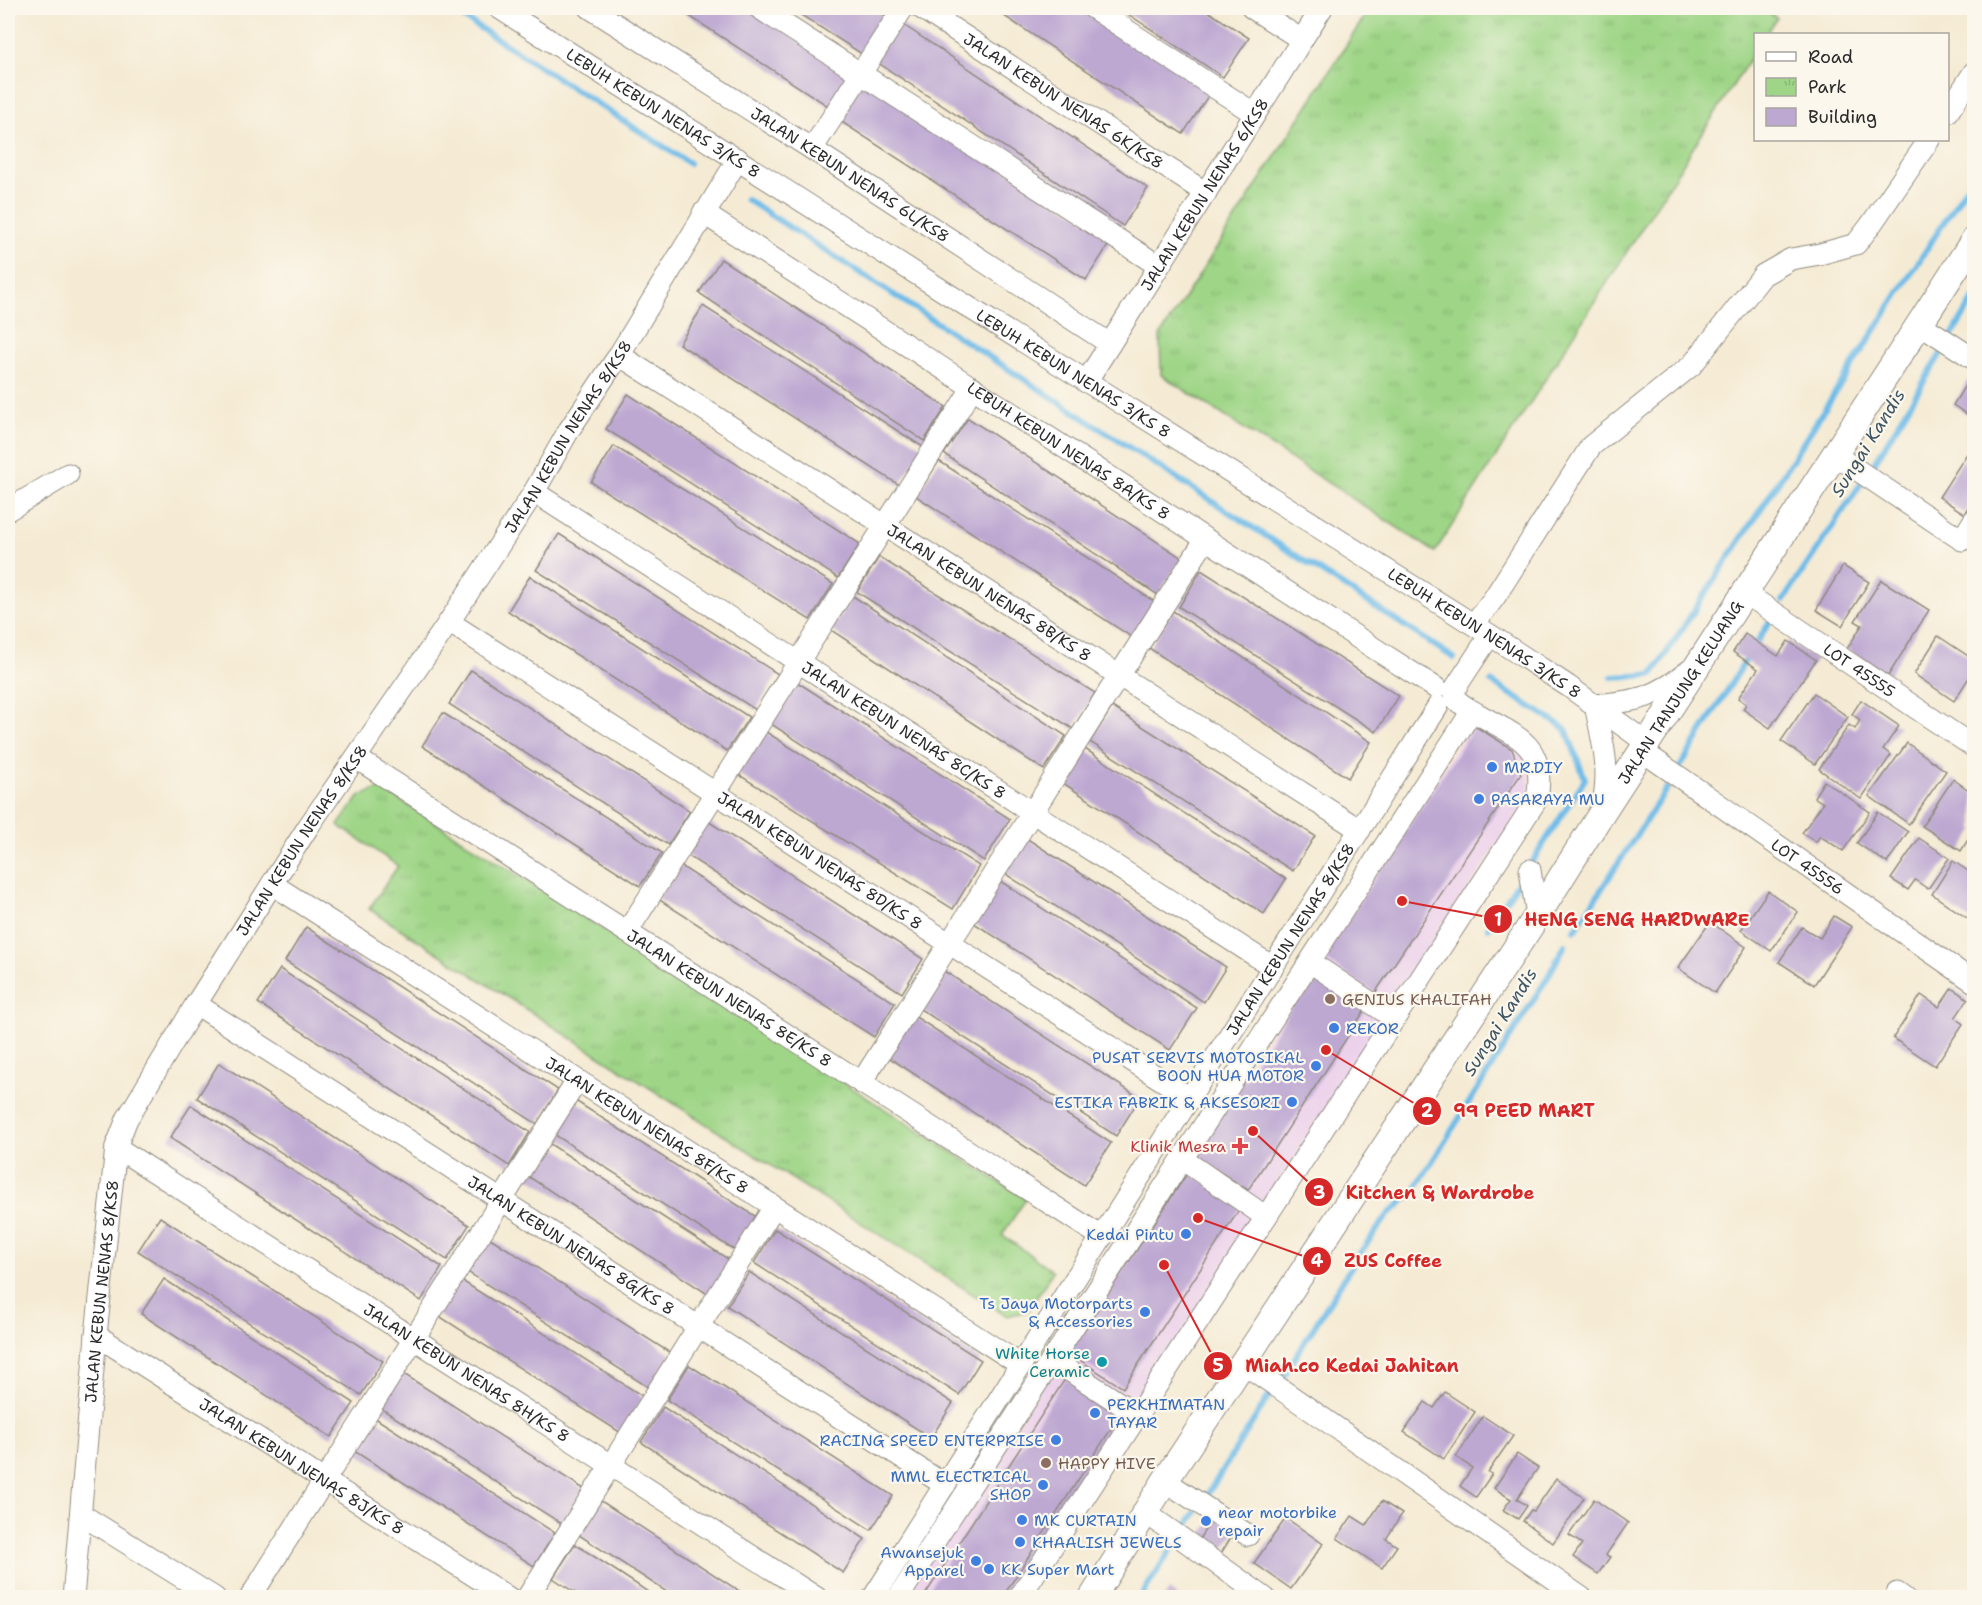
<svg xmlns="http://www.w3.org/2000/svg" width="1982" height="1605" font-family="'Shantell Sans',sans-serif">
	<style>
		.built { fill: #ecd1eb }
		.park { fill: url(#park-tufts); stroke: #648058; stroke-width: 1.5 }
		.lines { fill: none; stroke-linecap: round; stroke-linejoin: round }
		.stream { stroke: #6ebce8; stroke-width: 6 }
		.building { fill: #bda8d2 }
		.minor-casing { stroke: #908b80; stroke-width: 23 }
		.major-casing { stroke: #908b80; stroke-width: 28 }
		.minor { stroke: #fff; stroke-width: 21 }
		.major { stroke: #fff; stroke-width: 26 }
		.shop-dot { fill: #3f7fe0; stroke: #fbf7ec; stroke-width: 2 }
		.education-dot { fill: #8d6e63; stroke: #fbf7ec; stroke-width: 2 }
		.health-dot { fill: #e0444e; stroke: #fbf7ec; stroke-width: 2 }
		.culture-dot { fill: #0f9aa8; stroke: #fbf7ec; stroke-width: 2 }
		.labels { text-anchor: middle; stroke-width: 4.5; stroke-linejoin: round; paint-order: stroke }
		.street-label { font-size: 16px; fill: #2b2b2b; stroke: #fbf7ec }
		.shop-label { font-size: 16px; fill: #366cbe; stroke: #fbf7ec; text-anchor: start }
		.education-label { font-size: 16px; fill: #785e54; stroke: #fbf7ec; text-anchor: start }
		.health-label { font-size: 16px; fill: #be3a42; stroke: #fbf7ec; text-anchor: end }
		.culture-label { font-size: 16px; fill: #0d838f; stroke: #fbf7ec; text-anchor: end }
		.water-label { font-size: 18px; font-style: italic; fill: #3f5664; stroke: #fbf7ec }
		.leader { fill: none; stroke: #d62828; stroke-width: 2 }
		.callout-dot { fill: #d62828; stroke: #fbf7ec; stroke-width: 2 }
		.mark-label { font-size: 18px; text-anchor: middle; font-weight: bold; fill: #fff }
		.callout-label { font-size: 18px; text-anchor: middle; font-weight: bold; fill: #d62828; stroke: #fbf7ec; stroke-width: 4.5; stroke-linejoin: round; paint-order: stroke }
	</style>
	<defs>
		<pattern id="park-tufts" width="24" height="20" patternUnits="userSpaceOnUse" patternTransform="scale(1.5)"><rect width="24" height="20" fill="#9ed586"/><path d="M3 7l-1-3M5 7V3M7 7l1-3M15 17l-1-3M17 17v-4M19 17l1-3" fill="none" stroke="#88b774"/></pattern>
	</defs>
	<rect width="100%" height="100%" fill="#fbf7ec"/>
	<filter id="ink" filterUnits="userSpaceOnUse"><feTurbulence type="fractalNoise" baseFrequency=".0167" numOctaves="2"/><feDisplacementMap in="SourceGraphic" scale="12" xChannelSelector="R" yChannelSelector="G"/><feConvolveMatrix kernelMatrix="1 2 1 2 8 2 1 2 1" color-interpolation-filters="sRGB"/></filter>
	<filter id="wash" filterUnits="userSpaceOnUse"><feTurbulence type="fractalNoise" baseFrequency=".008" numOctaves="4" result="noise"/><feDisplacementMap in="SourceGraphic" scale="24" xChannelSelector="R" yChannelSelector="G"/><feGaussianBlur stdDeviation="1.35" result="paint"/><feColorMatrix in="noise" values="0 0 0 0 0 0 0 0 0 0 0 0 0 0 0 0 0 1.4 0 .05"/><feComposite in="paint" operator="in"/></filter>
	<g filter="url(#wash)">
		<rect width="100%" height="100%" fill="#f5ebd4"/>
		<path class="built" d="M1474 721 1521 749 1530 761 1529 796 1011 1597 904 1598Z"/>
		<g class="park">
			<path d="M1370 8H1761L1777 18 1766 34H1756L1755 51 1435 552 1161 375 1160 336Z"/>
			<path d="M381 788 1026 1199 1002 1235 1053 1271 1028 1311 1007 1316 369 909 398 866 338 825 360 796Z"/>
		</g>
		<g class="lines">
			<g class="stream">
				<path d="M449 8 689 163"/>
				<path d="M746 199 1454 658"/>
				<path d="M1783 601 1872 467 1974 299"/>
				<path d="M1612 677 1652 675 1766 501 1974 175"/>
				<path d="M1491 682 1566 729 1585 779 1530 865"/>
				<path d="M1680 767 1770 621"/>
				<path d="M1488 928 1524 874"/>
				<path d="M1575 930 1667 788"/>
				<path d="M1280 1382 1359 1254 1388 1215 1413 1192 1546 980 1565 945"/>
				<path d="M1204 1500 1269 1396"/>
				<path d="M1182 1533 1196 1512"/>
				<path d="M1140 1598 1172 1548"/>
			</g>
		</g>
		<g id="blocks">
			<g class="building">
				<path d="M677 8H761L855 69 831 108Z"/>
				<path d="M790 8H874L889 18 865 56Z"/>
				<path d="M992 8H1087L1212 90 1183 134Z"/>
				<path d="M1119 8H1203L1249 38 1223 77Z"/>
				<path d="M899 22 1148 188 1123 226 874 60Z"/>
				<path d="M864 77 1113 238 1086 280 837 119Z"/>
				<path d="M721 259 946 407 924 441 699 293Z"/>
				<path d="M703 306 923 447 899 485 679 344Z"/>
				<path d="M1974 371V419L1953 405Z"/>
				<path d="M628 394 860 544 838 578 606 429Z"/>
				<path d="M968 418 1182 558 1158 595 944 454Z"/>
				<path d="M614 446 833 584 810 620 591 482Z"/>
				<path d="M1968 452 1974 456V499L1965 514 1939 497Z"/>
				<path d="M939 461 1155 602 1133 638 916 496Z"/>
				<path d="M559 534 778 674 756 710 536 570Z"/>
				<path d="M879 557 1095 693 1073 729 857 592Z"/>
				<path d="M1843 566 1869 582 1842 626 1816 610Z"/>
				<path d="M1201 570 1399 696 1376 732 1179 607Z"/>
				<path d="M530 576 749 717 727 751 508 611Z"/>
				<path d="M1881 580 1929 610 1888 676 1847 649 1862 625 1855 621Z"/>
				<path d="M853 596 1066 736 1044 770 831 630Z"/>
				<path d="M1173 611 1371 742 1348 778 1149 648Z"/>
				<path d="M1745 634 1778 656 1788 641 1816 660 1770 728 1743 709 1746 704 1738 698 1758 669 1733 652Z"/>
				<path d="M1938 636 1974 660V670L1954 701 1914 674Z"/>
				<path d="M471 670 690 811 668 845 449 704Z"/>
				<path d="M794 680 1010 819 984 861 768 722Z"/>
				<path d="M1814 693 1848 717 1815 764 1781 741Z"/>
				<path d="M1861 700 1899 726 1883 749 1891 755 1861 799 1819 769 1849 725 1855 729 1860 720 1852 714Z"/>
				<path d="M1112 707 1315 836 1293 871 1090 742Z"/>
				<path d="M443 713 662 853 640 886 422 746Z"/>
				<path d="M1475 726 1512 749 1521 774 1375 993 1323 958Z"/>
				<path d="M763 730 979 866 953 909 736 773Z"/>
				<path d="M1907 743 1946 771 1909 824 1869 796Z"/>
				<path d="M1085 749 1286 879 1264 914 1063 783Z"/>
				<path d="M1953 779 1974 794V830L1961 851 1922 826Z"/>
				<path d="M1824 781 1870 812 1843 851 1820 836 1816 842 1802 833 1823 803 1814 797Z"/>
				<path d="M1878 812 1908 832 1887 863 1857 843Z"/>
				<path d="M706 820 923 959 902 993 685 854Z"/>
				<path d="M1026 838 1226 967 1204 1002 1004 873Z"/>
				<path d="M1919 838 1949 858 1928 889 1915 880 1908 890 1891 879Z"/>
				<path d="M1953 861 1974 875V912L1970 920 1932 894Z"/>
				<path d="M679 865 895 1003 874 1037 658 899Z"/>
				<path d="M1000 881 1197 1008 1170 1050 974 923Z"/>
				<path d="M1768 891 1798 912 1771 951 1741 930Z"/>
				<path d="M1834 916 1852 927 1814 985 1779 962 1802 927 1820 938Z"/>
				<path d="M1710 922 1746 947 1715 993 1678 968Z"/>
				<path d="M306 927 558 1090 537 1124 285 961Z"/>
				<path d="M280 969 530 1132 509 1166 258 1003Z"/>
				<path d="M941 969 1140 1098 1116 1136 917 1007Z"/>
				<path d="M1313 975 1365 1010 1248 1190 1195 1156Z"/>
				<path d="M1952 988 1968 999 1955 1018 1963 1024 1935 1066 1893 1038 1921 995 1939 1007Z"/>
				<path d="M911 1014 1111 1143 1084 1185 885 1055Z"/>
				<path d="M219 1063 469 1225 447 1260 197 1098Z"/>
				<path d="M574 1100 758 1218 737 1252 552 1133Z"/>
				<path d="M191 1105 442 1267 421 1301 170 1138Z"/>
				<path d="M547 1142 731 1261 709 1295 526 1175Z"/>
				<path d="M1188 1172 1241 1207 1123 1388 1069 1353Z"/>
				<path d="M160 1217 383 1361 361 1395 138 1251Z"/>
				<path d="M775 1229 981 1360 959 1395 754 1263Z"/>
				<path d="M487 1236 672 1354 651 1389 466 1271Z"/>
				<path d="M749 1272 953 1403 931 1438 727 1306Z"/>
				<path d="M164 1279 354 1403 331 1437 141 1314Z"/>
				<path d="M459 1279 644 1397 621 1433 436 1314Z"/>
				<path d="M689 1365 893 1496 871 1530 667 1400Z"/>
				<path d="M399 1371 584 1489 562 1524 377 1406Z"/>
				<path d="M1065 1379 1120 1415 1002 1598H923Z"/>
				<path d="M1445 1392 1475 1412 1444 1459 1404 1432 1425 1402 1434 1408Z"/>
				<path d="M663 1407 865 1539 843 1573 641 1442Z"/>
				<path d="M372 1416 555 1533 534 1566 351 1449Z"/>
				<path d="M1483 1416 1513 1436 1488 1472 1492 1474 1476 1497 1460 1486 1472 1468 1456 1457Z"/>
				<path d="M1517 1454 1538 1468 1517 1499 1527 1506 1518 1519 1503 1510 1511 1499 1494 1488Z"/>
				<path d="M1556 1479 1584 1498 1553 1543 1523 1521 1531 1510 1534 1511Z"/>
				<path d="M1594 1499 1628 1523 1606 1555 1610 1557 1598 1574 1573 1557 1582 1544 1569 1535Z"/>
				<path d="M601 1501 750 1598H676L579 1535Z"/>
				<path d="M1382 1501 1402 1514 1386 1539 1397 1546 1382 1568 1337 1538 1352 1516 1366 1525Z"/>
				<path d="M1213 1517 1235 1531 1220 1555 1198 1541Z"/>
				<path d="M1286 1518 1323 1544 1291 1589 1254 1563Z"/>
				<path d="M575 1544 636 1584 657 1598H583L553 1578Z"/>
				<path d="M1169 1590 1180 1598H1164Z"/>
			</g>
		</g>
	</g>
	<g filter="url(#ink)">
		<use href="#blocks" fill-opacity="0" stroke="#908b80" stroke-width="1.5"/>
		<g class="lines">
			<defs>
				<g id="minor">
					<path id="s1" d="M499 8 970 308 1490 635 1568 686 1647 743"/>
					<path id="s2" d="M590 8 812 149 1110 344"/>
					<path d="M759 8 1159 266"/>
					<path id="s3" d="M921 8 1206 193"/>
					<path d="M1093 8 1255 114"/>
					<path d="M1252 8 1302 40"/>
					<path d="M1948 112 1974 72"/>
					<path d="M812 149 903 8"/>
					<path id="s4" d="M703 213C948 371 1191 531 1436 688"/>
					<path d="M1920 324 1974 359"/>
					<path id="s5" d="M619 355 1360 830"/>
					<path id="s6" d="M1086 382 1322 8"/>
					<path d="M1835 455 1962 540 1974 520"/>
					<path id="s7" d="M534 492 1273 967"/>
					<path d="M8 510 68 474"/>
					<path id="s8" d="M1745 593 1974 747"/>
					<path id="s9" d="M449 622 1190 1098"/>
					<path d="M1474 624 1494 598 1591 446 1692 365 1763 275 1791 259 1820 254 1856 244 1870 226 1929 140"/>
					<path d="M1595 705C1638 701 1656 698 1690 670"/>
					<path d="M1595 705C1603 743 1611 770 1602 808"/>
					<path id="s10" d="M1642 751 1974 982"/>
					<path id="s11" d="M356 758 1102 1237"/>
					<path d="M1530 870 1537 916"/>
					<path id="s12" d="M272 884 1021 1365"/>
					<path d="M627 932 973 387"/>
					<path d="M1310 962 1394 1018"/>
					<path id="s13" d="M196 1004 945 1485"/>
					<path d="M861 1083 1205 540"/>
					<path id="s14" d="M116 1147 817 1598"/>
					<path d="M1182 1159 1266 1217"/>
					<path id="s15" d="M96 1335 509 1598"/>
					<path d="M1053 1360 1136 1414"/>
					<path d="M1243 1363 1582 1598"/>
					<path d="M1165 1481 1248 1535"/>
					<path d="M1146 1513 1265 1598"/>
					<path d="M82 1515 215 1598"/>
					<path d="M1897 1593 1904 1598"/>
					<path id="s16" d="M73 1598 96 1335 116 1147 127 1119 196 1004 308 827 449 622 534 492 569 430 619 355 738 159"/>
					<path d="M250 1598 577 1081"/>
					<path d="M527 1598 774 1207"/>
					<path id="s17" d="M873 1598 1438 706"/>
					<path d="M898 1598 1472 711"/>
					<path d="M1019 1598 1537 799C1547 743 1517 737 1476 713 1469 709 1459 704 1454 697V690L1490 635"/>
				</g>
				<g id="major">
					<path id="s18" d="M1092 1598 1165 1481 1537 916 1601 814 1974 240"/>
				</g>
			</defs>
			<use href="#minor" class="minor-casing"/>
			<use href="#major" class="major-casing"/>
			<use href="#minor" class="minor"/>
			<use href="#major" class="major"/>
		</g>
	</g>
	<g class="shop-dot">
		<circle cx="1492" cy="767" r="6"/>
		<circle cx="1479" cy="799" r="6"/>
		<circle cx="1334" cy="1028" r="6"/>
		<circle cx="1316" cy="1066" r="6"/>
		<circle cx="1292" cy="1102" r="6"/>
		<circle cx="1186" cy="1234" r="6"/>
		<circle cx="1145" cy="1312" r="6"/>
		<circle cx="1095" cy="1413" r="6"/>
		<circle cx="1056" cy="1440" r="6"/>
		<circle cx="1043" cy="1485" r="6"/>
		<circle cx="1022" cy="1520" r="6"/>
		<circle cx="1206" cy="1521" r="6"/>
		<circle cx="1020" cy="1542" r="6"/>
		<circle cx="976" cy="1561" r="6"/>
		<circle cx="989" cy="1569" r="6"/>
	</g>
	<g class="education-dot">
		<circle cx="1330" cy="999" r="6"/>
		<circle cx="1046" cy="1463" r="6"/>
	</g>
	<path class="health-dot" d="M1237 1137h6v6h6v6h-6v6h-6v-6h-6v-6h6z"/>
	<circle class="culture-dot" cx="1102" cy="1362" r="6"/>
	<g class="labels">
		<g class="street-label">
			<text dy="6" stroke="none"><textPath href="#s3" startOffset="170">JALAN KEBUN NENAS 6K/KS8</textPath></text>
			<text dy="6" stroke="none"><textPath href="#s1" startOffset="195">LEBUH KEBUN NENAS 3/KS 8</textPath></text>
			<text dy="6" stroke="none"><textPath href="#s2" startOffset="309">JALAN KEBUN NENAS 6L/KS8</textPath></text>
			<text dy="6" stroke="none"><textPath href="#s6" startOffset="222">JALAN KEBUN NENAS 6/KS8</textPath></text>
			<text dy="6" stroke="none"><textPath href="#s1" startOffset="681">LEBUH KEBUN NENAS 3/KS 8</textPath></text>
			<text dy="6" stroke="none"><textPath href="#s16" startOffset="1296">JALAN KEBUN NENAS 8/KS8</textPath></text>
			<text dy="6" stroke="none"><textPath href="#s4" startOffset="436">LEBUH KEBUN NENAS 8A/KS 8</textPath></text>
			<text dy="6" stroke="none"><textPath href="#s5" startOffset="440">JALAN KEBUN NENAS 8B/KS 8</textPath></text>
			<text dy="6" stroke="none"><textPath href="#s1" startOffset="1167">LEBUH KEBUN NENAS 3/KS 8</textPath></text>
			<text dy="6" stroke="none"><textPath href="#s8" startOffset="138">LOT 45555</textPath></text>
			<text dy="6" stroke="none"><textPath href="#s18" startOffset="1080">JALAN TANJUNG KELUANG</textPath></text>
			<text dy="6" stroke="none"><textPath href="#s7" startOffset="440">JALAN KEBUN NENAS 8C/KS 8</textPath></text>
			<text dy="6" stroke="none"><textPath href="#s16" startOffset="812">JALAN KEBUN NENAS 8/KS8</textPath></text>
			<text dy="6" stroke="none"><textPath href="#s9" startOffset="441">JALAN KEBUN NENAS 8D/KS 8</textPath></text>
			<text dy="6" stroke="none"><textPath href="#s10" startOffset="202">LOT 45556</textPath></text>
			<text dy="6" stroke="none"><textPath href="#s17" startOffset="780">JALAN KEBUN NENAS 8/KS8</textPath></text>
			<text dy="6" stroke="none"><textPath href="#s11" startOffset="444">JALAN KEBUN NENAS 8E/KS 8</textPath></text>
			<text dy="6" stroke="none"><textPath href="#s12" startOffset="446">JALAN KEBUN NENAS 8F/KS 8</textPath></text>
			<text dy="6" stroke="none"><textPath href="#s13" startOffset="446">JALAN KEBUN NENAS 8G/KS 8</textPath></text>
			<text dy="6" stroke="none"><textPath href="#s16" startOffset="308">JALAN KEBUN NENAS 8/KS8</textPath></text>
			<text dy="6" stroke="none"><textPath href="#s14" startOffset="417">JALAN KEBUN NENAS 8H/KS 8</textPath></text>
			<text dy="6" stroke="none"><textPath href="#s15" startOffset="244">JALAN KEBUN NENAS 8J/KS 8</textPath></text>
		</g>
		<g class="shop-label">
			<text x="1504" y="773">MR.DIY</text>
			<text x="1491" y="805">PASARAYA MU</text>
			<text x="1346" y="1034">REKOR</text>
			<text x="1304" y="1063" text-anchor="end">PUSAT SERVIS MOTOSIKAL<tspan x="1304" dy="18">BOON HUA MOTOR</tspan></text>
			<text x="1280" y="1108" text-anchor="end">ESTIKA FABRIK &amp; AKSESORI</text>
			<text x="1174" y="1240" text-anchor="end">Kedai Pintu</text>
			<text x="1133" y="1309" text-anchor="end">Ts Jaya Motorparts<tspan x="1133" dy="18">&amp; Accessories</tspan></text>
			<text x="1107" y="1410">PERKHIMATAN<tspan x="1107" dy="18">TAYAR</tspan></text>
			<text x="1044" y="1446" text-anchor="end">RACING SPEED ENTERPRISE</text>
			<text x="1031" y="1482" text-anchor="end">MML ELECTRICAL<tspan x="1031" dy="18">SHOP</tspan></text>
			<text x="1218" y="1518">near motorbike<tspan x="1218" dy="18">repair</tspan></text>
			<text x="1034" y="1526">MK CURTAIN</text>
			<text x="1032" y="1548">KHAALISH JEWELS</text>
			<text x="964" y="1558" text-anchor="end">Awansejuk<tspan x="964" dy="18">Apparel</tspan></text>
			<text x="1001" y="1575">KK Super Mart</text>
		</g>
		<g class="education-label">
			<text x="1342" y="1005">GENIUS KHALIFAH</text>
			<text x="1058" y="1469">HAPPY HIVE</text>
		</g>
		<g class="health-label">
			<text x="1226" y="1152">Klinik Mesra</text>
		</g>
		<g class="culture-label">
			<text x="1090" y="1359">White Horse<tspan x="1090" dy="18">Ceramic</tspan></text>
		</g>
		<g class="water-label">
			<text transform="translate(1868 443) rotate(-58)" y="6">Sungai Kandis</text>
			<text transform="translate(1500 1022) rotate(-58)" y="6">Sungai Kandis</text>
		</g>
	</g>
	<path class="leader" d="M1402 901L1498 919M1326 1050L1427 1111M1253 1131L1319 1192M1198 1218L1317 1261M1164 1265L1218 1366"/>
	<g class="callout-dot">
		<circle cx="1402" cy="901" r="6"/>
		<circle cx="1326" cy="1050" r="6"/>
		<circle cx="1253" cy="1131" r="6"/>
		<circle cx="1198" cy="1218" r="6"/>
		<circle cx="1164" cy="1265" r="6"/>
		<circle cx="1498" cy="919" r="15"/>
		<circle cx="1427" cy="1111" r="15"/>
		<circle cx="1319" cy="1192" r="15"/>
		<circle cx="1317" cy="1261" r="15"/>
		<circle cx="1218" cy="1366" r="15"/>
	</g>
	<g class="mark-label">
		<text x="1498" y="926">1</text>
		<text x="1427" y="1117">2</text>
		<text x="1319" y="1199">3</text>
		<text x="1317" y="1267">4</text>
		<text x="1218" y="1372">5</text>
	</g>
	<g class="callout-label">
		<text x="1637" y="926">HENG SENG HARDWARE</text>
		<text x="1524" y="1117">99 PEED MART</text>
		<text x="1440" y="1199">Kitchen &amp; Wardrobe</text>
		<text x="1393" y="1267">ZUS Coffee</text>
		<text x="1352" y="1372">Miah.co Kedai Jahitan</text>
	</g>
	<rect width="1982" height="1605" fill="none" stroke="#fbf7ec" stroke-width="30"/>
	<rect x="1754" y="33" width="195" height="108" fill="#fbf7ec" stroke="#a8a59f" stroke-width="1.5"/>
	<rect x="1766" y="52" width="30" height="9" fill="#ffffff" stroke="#a8a59f" stroke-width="1.5"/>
	<text x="1808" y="63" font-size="18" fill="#2b2b2b">Road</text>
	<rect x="1766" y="78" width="30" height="18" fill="url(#park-tufts)" stroke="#a8a59f" stroke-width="1.5"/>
	<text x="1808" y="93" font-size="18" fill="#2b2b2b">Park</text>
	<rect x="1766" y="108" width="30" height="18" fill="#bda8d2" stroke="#a8a59f" stroke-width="1.5"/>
	<text x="1808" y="123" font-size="18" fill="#2b2b2b">Building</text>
</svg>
